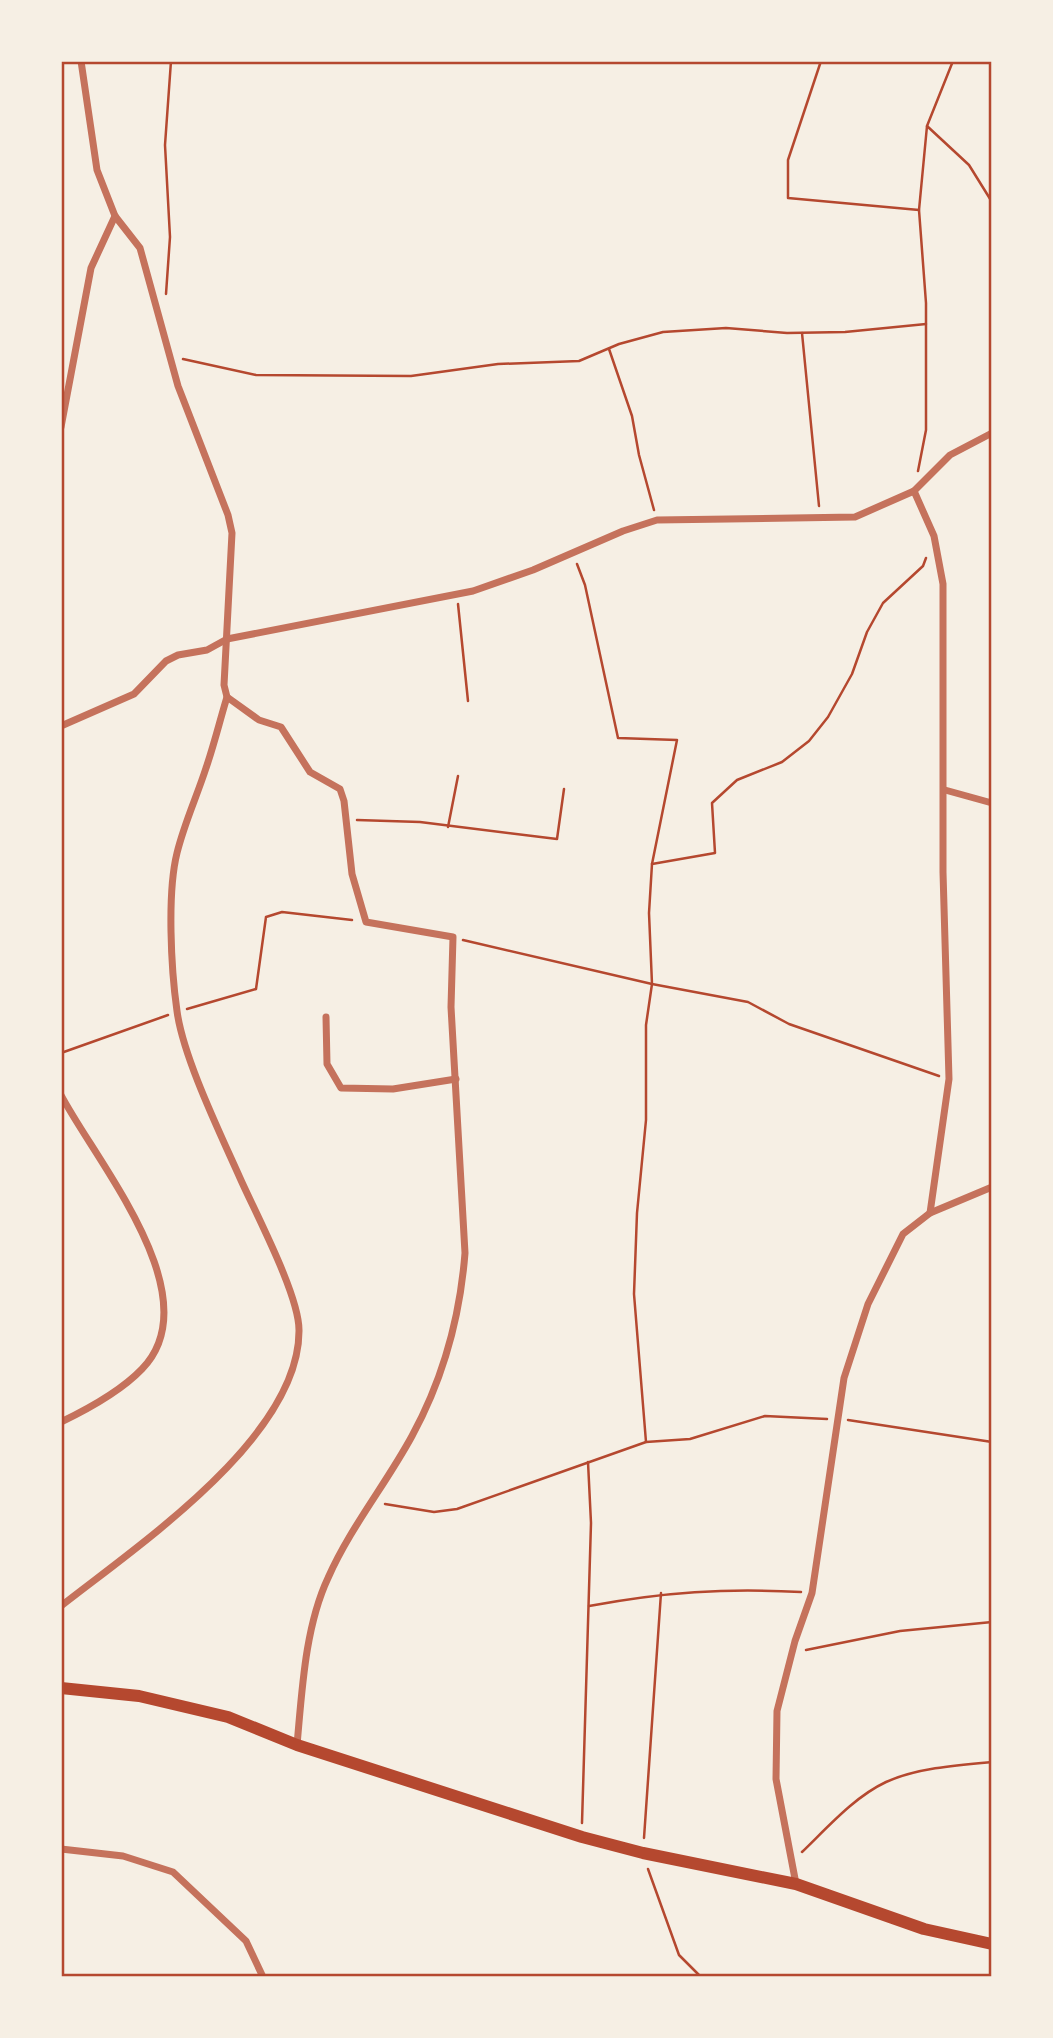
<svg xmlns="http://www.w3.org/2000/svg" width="1053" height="2038" font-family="Helvetica,sans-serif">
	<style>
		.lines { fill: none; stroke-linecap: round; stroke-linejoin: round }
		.path { stroke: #b5482f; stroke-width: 2.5 }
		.minor { stroke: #c5725c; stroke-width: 7 }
		.secondary { stroke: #b5482f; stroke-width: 12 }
		.neatline { fill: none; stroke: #b5482f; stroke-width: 2.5 }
	</style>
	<rect width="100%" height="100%" fill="#f6efe4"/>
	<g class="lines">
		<g class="path">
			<path d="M821 61 788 160V198L919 210"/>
			<path d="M927 126 969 165 992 202"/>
			<path d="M166 294 170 237 165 145 171 61"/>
			<path d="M802 333 819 506"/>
			<path d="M609 349 632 416 639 455 654 510"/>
			<path d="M183 359 256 375 411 376 498 364 579 361 619 344 663 332 726 328 787 333 845 332 926 324"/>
			<path d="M918 471 926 430V303L919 210 927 126 953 61"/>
			<path d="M577 564 585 585 618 738 677 740 652 864 649 913 652 984 646 1025V1120L637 1213 634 1294 646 1442"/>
			<path d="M458 604 468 701"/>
			<path d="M357 820 420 822 557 839 564 789"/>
			<path d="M448 827 458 776"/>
			<path d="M652 864 715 853 712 803 737 780 782 762 809 741 828 717 852 674 867 632 883 603 923 566 926 558"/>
			<path d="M463 940 652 984 748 1002 789 1024 939 1076"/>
			<path d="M187 1009 256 989 266 917 282 912 352 920"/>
			<path d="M61 1053 168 1015"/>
			<path d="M848 1420 992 1442"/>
			<path d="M385 1504 434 1512 457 1509 646 1442 690 1439 765 1416 827 1419"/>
			<path d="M589 1606C665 1592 724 1588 801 1592"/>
			<path d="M806 1650 900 1631 992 1622"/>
			<path d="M582 1823 591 1523 588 1462"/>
			<path d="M644 1838 661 1593"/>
			<path d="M802 1852C827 1828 854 1797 886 1782 917 1768 958 1765 992 1762"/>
			<path d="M648 1869 679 1955 701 1977"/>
		</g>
		<g class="minor">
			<path d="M81 61 97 170 115 216 140 248 178 386 228 515 232 533 224 685 227 697 259 720 281 727 310 772 340 789 344 801 352 874 366 922 453 937 451 1007 465 1253C460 1317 443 1379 412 1436 386 1484 350 1528 328 1578 305 1627 302 1691 297 1745"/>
			<path d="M61 427 91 268 115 216"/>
			<path d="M61 726 134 694 166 661 178 655 207 650 227 639 473 591 533 570 623 531 657 520 855 517 914 491 950 455 992 433"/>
			<path d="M945 790 992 803"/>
			<path d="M326 1017 327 1064 341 1088 393 1089 456 1079"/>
			<path d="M61 1095C96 1162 212 1297 142 1369 121 1391 88 1409 61 1422"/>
			<path d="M930 1213 992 1187"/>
			<path d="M61 1606C137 1546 300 1437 299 1330 299 1295 256 1214 240 1178 220 1133 183 1057 177 1011 171 969 167 893 177 853 184 824 197 796 206 768 214 745 220 720 227 697"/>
			<path d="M61 1849 123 1856 173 1872 246 1941 263 1977"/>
			<path d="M796 1884 776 1779 777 1711 795 1641 812 1593 844 1378 868 1304 903 1234 930 1213 949 1079 943 872V584L934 536 914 491"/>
		</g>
		<path class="secondary" d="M61 1688 139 1696 228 1717 297 1745 582 1837 643 1853 796 1884 924 1929 992 1944"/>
	</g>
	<rect width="1053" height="2038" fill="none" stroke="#f6efe4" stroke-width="126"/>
	<rect x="63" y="63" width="927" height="1912" class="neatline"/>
</svg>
